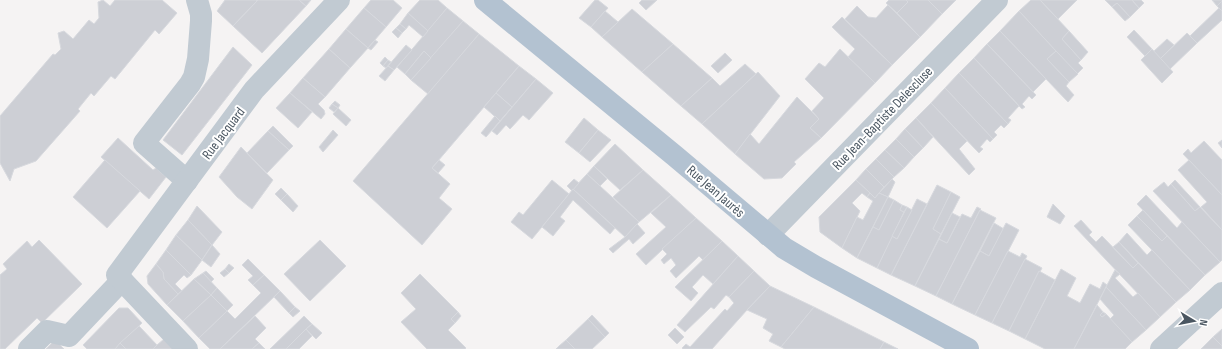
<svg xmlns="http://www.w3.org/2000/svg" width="1222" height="349" font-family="'Sofia Sans Condensed',sans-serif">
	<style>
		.building { fill: #cdcfd5; stroke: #d7d9de }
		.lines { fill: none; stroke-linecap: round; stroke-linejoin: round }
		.minor { stroke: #c1cad2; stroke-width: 22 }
		.major { stroke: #b3c2d1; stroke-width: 22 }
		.labels { text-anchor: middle; stroke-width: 4; stroke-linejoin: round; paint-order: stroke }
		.street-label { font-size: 14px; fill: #4a5661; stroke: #fff }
	</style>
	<rect width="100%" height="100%" fill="#f5f3f3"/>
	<g class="building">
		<path d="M103 0 110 6 115 0H162L177 13 159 34 155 30 115 79 111 76 94 96 91 93 78 109 80 111 36 161 14 169 10 181 0 163V116L53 54 55 55 61 49 58 33 64 31 73 39 89 20 94 24 99 18 98 2Z"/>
		<path d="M225 0H256L257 1 233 26 217 11Z"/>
		<path d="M258 0H299L306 6 262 53 233 26Z"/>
		<path d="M299 0H311L306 6Z"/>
		<path d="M371 0H393L402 8 386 27 364 8Z"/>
		<path d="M420 0H438L447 8 428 31 408 13Z"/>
		<path d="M595 0H598L608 8 591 27 579 18Z"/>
		<path d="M642 0H657L646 10 639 3Z"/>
		<path d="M889 0H906L908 2 897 13 886 3Z"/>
		<path d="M906 0H928L942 14 920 37 897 13 908 2Z"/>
		<path d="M928 0H956L942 14Z"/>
		<path d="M1031 0H1040L1069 31 1062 39 1081 60 1078 63 1083 68 1077 74 1019 11Z"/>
		<path d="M1040 0H1077L1058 19Z"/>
		<path d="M1105 0H1132L1139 8 1130 17 1117 3 1112 7Z"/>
		<path d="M1132 0H1141L1144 3 1139 8Z"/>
		<path d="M1212 0H1222V1L1217 6Z"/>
		<path d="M1222 1V11L1217 6Z"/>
		<path d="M1117 3 1130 17 1125 21 1112 7Z"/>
		<path d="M888 5 920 37 892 65 845 19 857 6 868 17 876 18Z"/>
		<path d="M364 8 386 27 368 48 346 29Z"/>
		<path d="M447 8 463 21 431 58 424 51 405 74 397 67Z"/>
		<path d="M1219 8 1222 11V20L1197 43 1190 36Z"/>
		<path d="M632 9 673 44 642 72 602 37Z"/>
		<path d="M605 11 618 22 602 37 591 27Z"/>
		<path d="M1019 11 1056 51 1047 59 1069 82 1066 86 1074 95 1068 102 1000 31Z"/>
		<path d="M408 13 428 31 423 37 409 25 406 29 400 24Z"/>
		<path d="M842 17 892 65 875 83 848 57 855 49 832 27Z"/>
		<path d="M463 21 479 34 428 94 411 80Z"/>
		<path d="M400 24 406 29 402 33 396 28Z"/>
		<path d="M396 28 402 33 398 38 392 32Z"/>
		<path d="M346 29 368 48 350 68 329 49Z"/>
		<path d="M1134 30 1152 49 1145 56 1127 37Z"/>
		<path d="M1000 31 1046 79 1033 92 987 44Z"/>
		<path d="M1069 31 1088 52 1081 60 1062 39Z"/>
		<path d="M1187 33 1197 43 1170 69 1160 59Z"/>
		<path d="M479 34 519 66 432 168 450 184 439 198 452 209 422 245 353 181Z"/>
		<path d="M1167 39 1174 45 1160 59 1153 52Z"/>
		<path d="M375 40 378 42 371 50 368 48Z"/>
		<path d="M673 44 712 78 681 106 642 72Z"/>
		<path d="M987 44 1036 95 1032 99 1029 96 1022 104 1025 107 1022 109 974 58Z"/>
		<path d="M406 45 412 50 394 70 388 66Z"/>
		<path d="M233 47 252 65 182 155 163 140Z"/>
		<path d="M329 49 350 68 325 97 303 78Z"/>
		<path d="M840 49 875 83 821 138 810 128 819 119 812 111 824 98 805 79 819 63 825 67Z"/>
		<path d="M1152 49 1173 72 1162 83 1141 60Z"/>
		<path d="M424 51 431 58 411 80 405 74Z"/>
		<path d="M1056 51 1078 74 1069 82 1047 59Z"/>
		<path d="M725 53 732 60 718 73 711 66Z"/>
		<path d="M385 57 388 60 383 66 380 63Z"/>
		<path d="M974 58 1019 106 1008 118 1011 120 1008 124 959 73Z"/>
		<path d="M388 60 391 62 386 68 383 66Z"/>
		<path d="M745 64 756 74 702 124 681 106 712 78 720 86Z"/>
		<path d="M388 66 394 70 385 81 379 76Z"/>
		<path d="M519 66 536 79 512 107 496 93Z"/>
		<path d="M758 72 780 96 735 154 702 124Z"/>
		<path d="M959 73 1008 124 1004 128 1001 125 994 132 997 135 993 139 945 88Z"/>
		<path d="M303 78 325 97 318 104 324 110 325 114 321 119 290 93Z"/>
		<path d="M536 79 553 93 529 120 523 115 510 129 506 125 497 135 492 131Z"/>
		<path d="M945 88 993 139 990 142 987 139 980 147 983 149 979 153 931 103Z"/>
		<path d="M290 93 312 112 298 128 276 108Z"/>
		<path d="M496 93 512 107 500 121 484 107Z"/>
		<path d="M797 97 819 119 810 128 821 138 794 162 796 164 782 178 764 179 735 154 750 134 759 144Z"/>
		<path d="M335 101 340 105 338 108 332 104Z"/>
		<path d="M931 103 967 141 959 149 975 169 969 175 916 118Z"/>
		<path d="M332 104 338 108 334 112 329 108Z"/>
		<path d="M338 108 351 120 346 126 333 114Z"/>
		<path d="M495 116 500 121 486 137 481 133Z"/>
		<path d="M584 118 598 130 579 153 565 142Z"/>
		<path d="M916 118 933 137 923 148 905 129Z"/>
		<path d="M273 126 293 146 289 150 268 131Z"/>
		<path d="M905 129 923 148 914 157 896 139Z"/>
		<path d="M333 130 338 135 323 152 319 147Z"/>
		<path d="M598 130 611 140 590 162 579 153Z"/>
		<path d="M268 131 289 150 267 173 247 153Z"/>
		<path d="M118 138 153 170 156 168 166 177 149 199 101 157Z"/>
		<path d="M896 139 914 157 904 168 885 150Z"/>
		<path d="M1222 140V148L1218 143Z"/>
		<path d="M1204 141 1222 160V195L1183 154 1188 149 1191 153Z"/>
		<path d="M615 144 643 170 620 190 594 166Z"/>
		<path d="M241 147 273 180 252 209 237 197 219 177Z"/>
		<path d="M885 150 904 168 894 177 876 159Z"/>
		<path d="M876 159 894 177 884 187 866 169Z"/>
		<path d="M105 160 140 191 107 228 73 197Z"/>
		<path d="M439 160 445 165 438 173 432 168Z"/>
		<path d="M1189 160 1222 195V230L1201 207 1207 202 1178 170Z"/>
		<path d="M594 166 607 179 600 186 587 174Z"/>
		<path d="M866 169 884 187 875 198 856 180Z"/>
		<path d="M643 170 671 195 639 222 613 197Z"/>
		<path d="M587 174 639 222 625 237 573 189Z"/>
		<path d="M574 179 579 183 572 191 567 186Z"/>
		<path d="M892 179 895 182 888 197 879 193Z"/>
		<path d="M552 180 569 194 532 239 511 222 519 212 523 215Z"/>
		<path d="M856 180 870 193 867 197 862 193 852 203 860 211 842 248 820 232 819 217Z"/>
		<path d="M1175 180 1200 207 1195 211 1171 184Z"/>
		<path d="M1164 182 1168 187 1171 184 1195 211 1200 207 1222 230V260L1220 262 1153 191Z"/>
		<path d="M937 185 951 192 933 229 941 234 915 286 891 275Z"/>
		<path d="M281 188 287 194 281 200 275 194Z"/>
		<path d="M573 189 615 228 610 234 573 200 560 217 565 221 553 236 542 227Z"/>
		<path d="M951 192 960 197 941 234 933 229Z"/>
		<path d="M870 193 875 198 879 193 888 197 857 258 842 248 857 217 863 220 873 201 867 197Z"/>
		<path d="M287 194 298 206 293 212 281 200Z"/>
		<path d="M671 195 696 218 646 265 636 254 666 227 651 213Z"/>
		<path d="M1146 195 1177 228 1182 222 1220 262 1205 275 1137 204Z"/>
		<path d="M888 197 894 200 879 230 873 227Z"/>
		<path d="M917 199 927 204 891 275 877 268 892 236 897 239Z"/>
		<path d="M894 200 902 205 900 210 904 212 877 268 857 258 873 227 879 230Z"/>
		<path d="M1053 204 1065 216 1060 224 1047 217Z"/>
		<path d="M902 205 907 207 904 212 900 210Z"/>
		<path d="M197 206 222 232 212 245 188 220Z"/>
		<path d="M907 207 912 210 897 239 892 236Z"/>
		<path d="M977 207 981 209 980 210 936 296 915 286 939 239 947 243 962 214 971 218Z"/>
		<path d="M980 210 996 218 952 304 936 296Z"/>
		<path d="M1143 210 1167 236 1162 241 1137 216Z"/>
		<path d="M952 213 960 217 947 243 939 239Z"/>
		<path d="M1137 216 1162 241 1167 236 1205 275 1190 290 1128 225Z"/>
		<path d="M696 218 722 241 703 260 699 256 676 278 670 271 676 265 671 258 664 264 661 260 667 254 662 249Z"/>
		<path d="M188 220 212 245 202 260 176 235Z"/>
		<path d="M1081 220 1092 232 1089 235 1096 242 1102 236 1133 268 1138 263 1176 302 1160 317 1074 226Z"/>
		<path d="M994 223 1004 229 989 256 980 251Z"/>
		<path d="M1006 223 1019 230 975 315 952 304 980 251 989 256Z"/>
		<path d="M637 224 645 233 633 244 629 239 613 253 609 249 625 237Z"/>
		<path d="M1127 233 1147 255 1152 250 1190 290 1176 302 1119 242Z"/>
		<path d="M176 235 202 260 191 275 166 250Z"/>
		<path d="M39 240 82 284 42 323 37 318 5 349H0V275L7 269 3 264 27 241 32 247Z"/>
		<path d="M320 240 346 266 310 301 284 274Z"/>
		<path d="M722 241 738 256 713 284 703 275 692 287 698 293 691 301 675 287Z"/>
		<path d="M1119 242 1138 263 1133 268 1113 247Z"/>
		<path d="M212 245 220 254 211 267 202 260Z"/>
		<path d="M166 250 191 275 187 278 184 275 175 284 182 291 178 294 164 279 163 272 156 264Z"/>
		<path d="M1008 251 1020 257 1022 253 1027 256 992 323 975 315Z"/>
		<path d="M738 256 754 271 729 297 726 295 714 309 711 307 685 332 677 325Z"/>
		<path d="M248 259 264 275 253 285 248 280 253 276 242 265Z"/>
		<path d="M1025 259 1042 268 1009 331 992 323Z"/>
		<path d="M156 264 163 272 164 279 178 294 167 305 148 284 147 276Z"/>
		<path d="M229 264 234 268 229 273 225 269Z"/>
		<path d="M225 269 229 273 224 277 220 273Z"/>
		<path d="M1061 269 1076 278 1067 296 1080 303 1090 284 1100 289 1103 282 1107 285 1074 349H1045L1025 339Z"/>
		<path d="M1115 270 1120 274 1115 278 1133 297 1138 293 1160 317 1146 330 1106 287Z"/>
		<path d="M206 271 214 279 211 282 203 273Z"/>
		<path d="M754 271 770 286 747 310 712 349H683L682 348 686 344 690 347 725 309 727 311 734 303 729 297Z"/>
		<path d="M1039 271 1055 280 1025 339 1009 331Z"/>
		<path d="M203 273 217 288 211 295 194 279Z"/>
		<path d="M420 274 458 312 451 319 455 323 448 330 466 348 465 349H427L401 322 416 309 401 293Z"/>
		<path d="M264 275 280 291 220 349H210L199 338 227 311 235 319 261 293 253 285Z"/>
		<path d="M194 279 211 295 183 321 167 305Z"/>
		<path d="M770 286 814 307 781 347 769 341 773 334 763 328 767 319 747 310Z"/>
		<path d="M1106 287 1146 330 1132 342 1110 319 1114 315 1100 299Z"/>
		<path d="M217 288 233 305 227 311 211 295Z"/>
		<path d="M280 291 295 307 289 313 274 297Z"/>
		<path d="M211 295 227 311 199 338 183 321Z"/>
		<path d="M1097 305 1103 312 1100 315 1102 317 1106 314 1132 342 1125 349H1074Z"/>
		<path d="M295 307 300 311 293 317 289 313Z"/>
		<path d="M814 307 884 342 880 349H785L781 347Z"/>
		<path d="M119 308H128L142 323 115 349H87L83 345Z"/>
		<path d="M458 312 461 316 455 323 451 319Z"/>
		<path d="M1103 312 1106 314 1102 317 1100 315Z"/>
		<path d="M592 315 609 333 605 337 588 319Z"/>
		<path d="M255 316 266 328 255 339 259 343 252 349H220Z"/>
		<path d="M304 316 312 324 306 329 286 349H270Z"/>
		<path d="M588 319 605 337 592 349H575L566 340Z"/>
		<path d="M312 324 322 333 316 339 306 329Z"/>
		<path d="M139 326 157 345 153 349H126L120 343Z"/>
		<path d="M675 328 684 337 677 344 668 335Z"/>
		<path d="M306 329 312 336 299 349H286Z"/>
		<path d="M1222 329V346L1213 337Z"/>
		<path d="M1213 337 1222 346V349H1201Z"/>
		<path d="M164 339 173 349H153L157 345Z"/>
		<path d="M55 340 64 349H46Z"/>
		<path d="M566 340 575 349H556L559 346Z"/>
		<path d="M884 342 898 349H880Z"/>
		<path d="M120 343 126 349H115Z"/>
		<path d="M259 343 265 349H252Z"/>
	</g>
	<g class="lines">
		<g class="minor">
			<path d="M187 181 144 143 190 84 194 77 198 59 201 21V14L197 0"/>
			<path d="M768 235 997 0"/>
			<path d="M29 349 47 331 69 336 122 280"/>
			<path d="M187 349 117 275 254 90 339 0"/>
			<path d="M1161 349 1222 293"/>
		</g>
		<path class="major" d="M485 0 675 156 784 248 816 267 968 349"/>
	</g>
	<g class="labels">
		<g class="street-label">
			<text transform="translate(882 118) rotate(-46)" y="5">Rue Jean-Baptiste Delescluse</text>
			<text transform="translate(223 133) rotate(-53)" y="5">Rue Jacquard</text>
			<text transform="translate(716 191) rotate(41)" y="5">Rue Jean Jaurès</text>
		</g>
	</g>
	<g transform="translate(1194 321) rotate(100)" stroke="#ffffff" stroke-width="3" paint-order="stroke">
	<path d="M0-3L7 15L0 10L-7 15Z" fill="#4a5661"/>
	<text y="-6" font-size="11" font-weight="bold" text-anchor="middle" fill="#4a5661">N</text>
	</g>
</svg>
